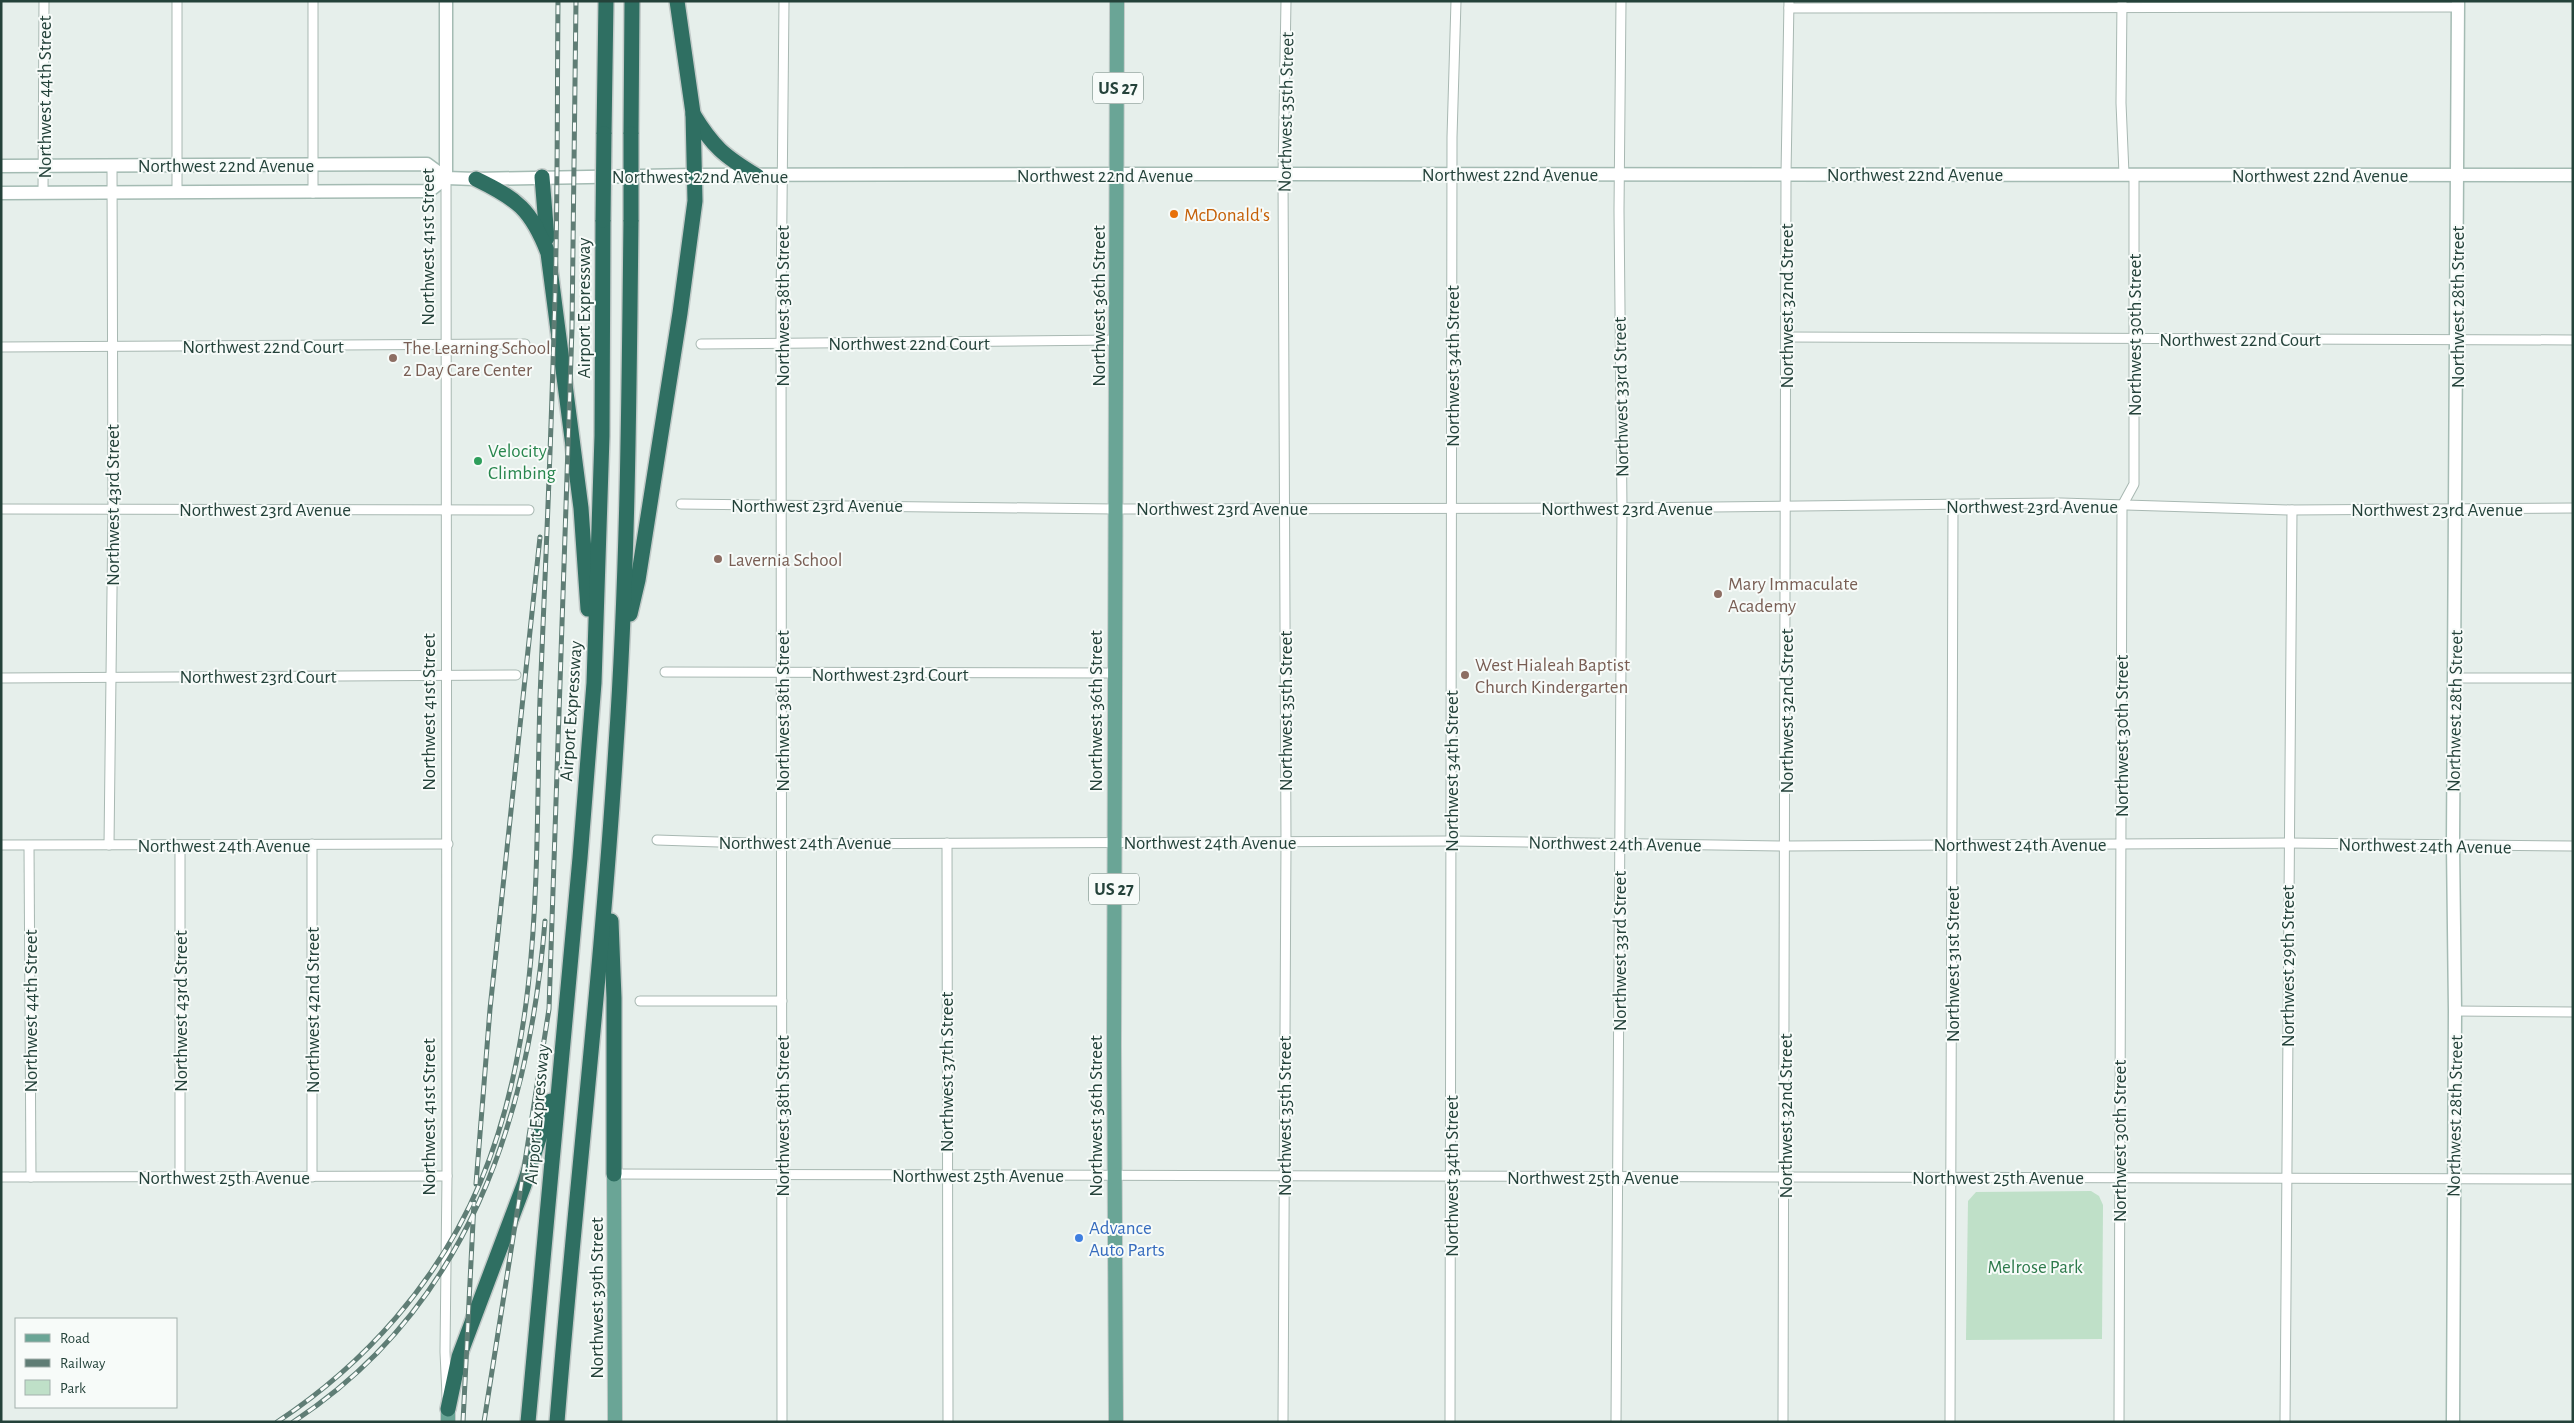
<svg xmlns="http://www.w3.org/2000/svg" width="2574" height="1423" font-family="'Alegreya Sans',sans-serif">
	<style>
		.green { fill: #bfe0c8 }
		.lines { fill: none; stroke-linecap: round; stroke-linejoin: round }
		.street-casing { stroke: #a8b8b2; stroke-width: 11 }
		.secondary-casing { stroke: #a4bbb3; stroke-width: 15 }
		.primary-casing { stroke: #c2cac8; stroke-width: 16 }
		.highway-casing { stroke: #c2cac8; stroke-width: 18 }
		.street { stroke: #fff; stroke-width: 9 }
		.secondary { stroke: #fff; stroke-width: 12 }
		.primary { stroke: #6aa596; stroke-width: 14 }
		.highway { stroke: #2f6f62; stroke-width: 15 }
		.rail-casing { stroke: #5f7d75; stroke-width: 5 }
		.rail { stroke: #f7fbf9; stroke-width: 3; stroke-dasharray: 9; stroke-linecap: butt }
		.highway-bridge-casing { stroke: #c2cac8; stroke-width: 18; stroke-linecap: butt }
		.highway-bridge { stroke: #2f6f62; stroke-width: 15 }
		.food-dot { fill: #e8710a; stroke: #f7fbf9; stroke-width: 2 }
		.education-dot { fill: #8d6e63; stroke: #f7fbf9; stroke-width: 2 }
		.leisure-dot { fill: #2e9e5b; stroke: #f7fbf9; stroke-width: 2 }
		.shop-dot { fill: #3f7fe0; stroke: #f7fbf9; stroke-width: 2 }
		.labels { text-anchor: middle; stroke-width: 4; stroke-linejoin: round; paint-order: stroke }
		.shield { fill: #f7fbf9; stroke: #637a73; stroke-width: 1 }
		.shield-label { font-size: 18px; font-weight: bold; fill: #24423a }
		.street-label { font-size: 19px; fill: #24423a; stroke: #f7fbf9 }
		.food-label { font-size: 19px; fill: #c56008; stroke: #f7fbf9; text-anchor: start }
		.education-label { font-size: 19px; fill: #785e54; stroke: #f7fbf9; text-anchor: start }
		.leisure-label { font-size: 19px; fill: #27864d; stroke: #f7fbf9; text-anchor: start }
		.shop-label { font-size: 19px; fill: #366cbe; stroke: #f7fbf9; text-anchor: start }
		.park-label { font-size: 19px; fill: #2d7a4b; stroke: #f7fbf9 }
	</style>
	<rect width="100%" height="100%" fill="#e6efeb"/>
	<path class="green" d="M2091 1191 2099 1196 2103 1205 2102 1339 1966 1340 1968 1201 1976 1192Z"/>
	<g class="lines">
		<defs>
			<g id="street">
				<path d="M313 1V193"/>
				<path d="M2122 1 2121 103 2124 174"/>
				<path d="M1789 8 2458 7"/>
				<path d="M446 178 447 1176 445 1352 447 1396"/>
				<path d="M177 192V1"/>
				<path d="M43 193 44 1"/>
				<path d="M1786 337 2573 340"/>
				<path d="M701 344 1117 340"/>
				<path d="M1 347 525 344"/>
				<path d="M681 504 1114 509 1622 508 2061 503 2292 510 2573 508"/>
				<path d="M1 509 529 510"/>
				<path d="M665 672 1114 673"/>
				<path d="M1 678 516 675"/>
				<path d="M2455 678H2573"/>
				<path d="M657 840 782 844 1451 841 1786 846 2288 843 2573 846"/>
				<path d="M947 843 948 1422"/>
				<path d="M312 844V1177"/>
				<path d="M1 845 448 844"/>
				<path d="M109 845 113 508 112 166"/>
				<path d="M180 845V1178"/>
				<path d="M29 846 31 1177"/>
				<path d="M640 1001H782"/>
				<path d="M2455 1011 2573 1012"/>
				<path d="M614 1174 2573 1179"/>
				<path d="M1 1177 447 1176"/>
				<path d="M782 1422 781 308 784 1"/>
				<path d="M1283 1422 1286 841 1283 174 1286 1"/>
				<path d="M1450 1422 1452 137 1456 1"/>
				<path d="M1616 1422 1622 508 1619 210 1621 1"/>
				<path d="M1783 1422 1786 174 1789 1"/>
				<path d="M1950 1422 1953 506"/>
				<path d="M2119 1422 2122 506 2134 484V174"/>
				<path d="M2285 1422 2292 510"/>
			</g>
			<g id="secondary">
				<path d="M446 1V178"/>
				<path d="M1 166 427 164 446 178 476 179 693 175 1117 174 2573 175"/>
				<path d="M1 193 429 191 446 178"/>
				<path d="M2453 1422 2455 1011 2453 845 2458 1"/>
			</g>
			<g id="primary">
				<path d="M614 1174 615 1422"/>
				<path d="M448 1422V1409"/>
				<path d="M1116 1422 1114 1046 1117 1"/>
			</g>
			<g id="highway">
				<path d="M693 114C713 147 724 156 757 176"/>
				<path d="M604 134 606 1"/>
				<path d="M631 134 632 1"/>
				<path d="M542 177 547 238"/>
				<path d="M476 179C517 199 531 209 548 253L581 508 588 609"/>
				<path d="M630 614 638 580 680 313 695 201 693 113 677 1"/>
				<path d="M611 921 614 998V1174"/>
				<path d="M448 1409 459 1357 524 1185 551 1101"/>
				<path d="M528 1422 580 858 594 683 602 436 603 220"/>
				<path d="M557 1422C575 1196 602 972 616 746 628 571 629 395 631 220"/>
			</g>
		</defs>
		<use href="#street" class="street-casing"/>
		<use href="#secondary" class="secondary-casing"/>
		<use href="#primary" class="primary-casing"/>
		<use href="#highway" class="highway-casing"/>
		<use href="#street" class="street"/>
		<use href="#secondary" class="secondary"/>
		<use href="#primary" class="primary"/>
		<use href="#highway" class="highway"/>
		<defs>
			<g id="rail">
				<path d="M476 1184 490 1009 540 537"/>
				<path d="M277 1422C365 1364 438 1282 480 1183 544 1031 535 859 540 698 545 574 551 451 554 327 558 218 557 110 558 1"/>
				<path d="M293 1422C467 1308 529 1120 545 921"/>
				<path d="M463 1422 474 1202"/>
				<path d="M484 1422 549 1009 572 328 576 1"/>
			</g>
		</defs>
		<use href="#rail" class="rail-casing"/>
		<use href="#rail" class="rail"/>
		<defs>
			<g id="highway-bridge">
				<path d="M603 220 604 134"/>
				<path d="M631 220V134"/>
			</g>
		</defs>
		<use href="#highway-bridge" class="highway-bridge-casing"/>
		<use href="#highway-bridge" class="highway-bridge"/>
	</g>
	<circle class="food-dot" cx="1174" cy="214" r="5"/>
	<g class="education-dot">
		<circle cx="393" cy="358" r="5"/>
		<circle cx="718" cy="559" r="5"/>
		<circle cx="1718" cy="594" r="5"/>
		<circle cx="1465" cy="675" r="5"/>
	</g>
	<circle class="leisure-dot" cx="478" cy="461" r="5"/>
	<circle class="shop-dot" cx="1079" cy="1238" r="5"/>
	<g class="labels">
		<g class="shield">
			<rect x="1093" y="72.5" width="50" height="31" rx="4"/>
			<rect x="1089" y="873.5" width="50" height="31" rx="4"/>
		</g>
		<g class="shield-label">
			<text x="1118" y="94">US 27</text>
			<text x="1114" y="895">US 27</text>
		</g>
		<g class="street-label">
			<text transform="translate(44 97) rotate(-90)" y="7">Northwest 44th Street</text>
			<text transform="translate(1285 112) rotate(-89)" y="7">Northwest 35th Street</text>
			<text x="226" y="172">Northwest 22nd Avenue</text>
			<text x="1510" y="181">Northwest 22nd Avenue</text>
			<text x="1915" y="181">Northwest 22nd Avenue</text>
			<text x="1105" y="182">Northwest 22nd Avenue</text>
			<text x="2320" y="182">Northwest 22nd Avenue</text>
			<text x="700" y="183">Northwest 22nd Avenue</text>
			<text transform="translate(427 247) rotate(-90)" y="7">Northwest 41st Street</text>
			<text transform="translate(782 306) rotate(-90)" y="7">Northwest 38th Street</text>
			<text transform="translate(1098 306) rotate(-90)" y="7">Northwest 36th Street</text>
			<text transform="translate(1786 306) rotate(-90)" y="7">Northwest 32nd Street</text>
			<text transform="translate(2457 307) rotate(-90)" y="7">Northwest 28th Street</text>
			<text transform="translate(583 308) rotate(-90)" y="7">Airport Expressway</text>
			<text transform="translate(2134 335) rotate(-90)" y="7">Northwest 30th Street</text>
			<text x="2240" y="346">Northwest 22nd Court</text>
			<text x="909" y="350">Northwest 22nd Court</text>
			<text x="263" y="353">Northwest 22nd Court</text>
			<text transform="translate(1452 366) rotate(-90)" y="7">Northwest 34th Street</text>
			<text transform="translate(1620 397) rotate(-91)" y="7">Northwest 33rd Street</text>
			<text transform="translate(112 505) rotate(-90)" y="7">Northwest 43rd Street</text>
			<text x="817" y="512">Northwest 23rd Avenue</text>
			<text x="2032" y="513">Northwest 23rd Avenue</text>
			<text x="1222" y="515">Northwest 23rd Avenue</text>
			<text x="1627" y="515">Northwest 23rd Avenue</text>
			<text x="265" y="516">Northwest 23rd Avenue</text>
			<text x="2437" y="516">Northwest 23rd Avenue</text>
			<text x="890" y="681">Northwest 23rd Court</text>
			<text x="258" y="683">Northwest 23rd Court</text>
			<text transform="translate(570 711) rotate(-86)" y="7">Airport Expressway</text>
			<text transform="translate(782 711) rotate(-90)" y="7">Northwest 38th Street</text>
			<text transform="translate(1095 711) rotate(-90)" y="7">Northwest 36th Street</text>
			<text transform="translate(1285 711) rotate(-90)" y="7">Northwest 35th Street</text>
			<text transform="translate(1786 711) rotate(-90)" y="7">Northwest 32nd Street</text>
			<text transform="translate(2454 711) rotate(-89)" y="7">Northwest 28th Street</text>
			<text transform="translate(428 712) rotate(-90)" y="7">Northwest 41st Street</text>
			<text transform="translate(2121 736) rotate(-90)" y="7">Northwest 30th Street</text>
			<text transform="translate(1451 771) rotate(-90)" y="7">Northwest 34th Street</text>
			<text x="805" y="849">Northwest 24th Avenue</text>
			<text x="1210" y="849">Northwest 24th Avenue</text>
			<text transform="translate(1615 843) rotate(1)" y="7">Northwest 24th Avenue</text>
			<text x="2020" y="851">Northwest 24th Avenue</text>
			<text x="224" y="852">Northwest 24th Avenue</text>
			<text transform="translate(2425 845) rotate(1)" y="7">Northwest 24th Avenue</text>
			<text transform="translate(1619 951) rotate(-90)" y="7">Northwest 33rd Street</text>
			<text transform="translate(1952 964) rotate(-90)" y="7">Northwest 31st Street</text>
			<text transform="translate(2287 966) rotate(-90)" y="7">Northwest 29th Street</text>
			<text transform="translate(312 1010) rotate(-90)" y="7">Northwest 42nd Street</text>
			<text transform="translate(30 1011) rotate(-90)" y="7">Northwest 44th Street</text>
			<text transform="translate(180 1011) rotate(-90)" y="7">Northwest 43rd Street</text>
			<text transform="translate(946 1072) rotate(-90)" y="7">Northwest 37th Street</text>
			<text transform="translate(536 1114) rotate(-85)" y="7">Airport Expressway</text>
			<text transform="translate(782 1116) rotate(-90)" y="7">Northwest 38th Street</text>
			<text transform="translate(1095 1116) rotate(-90)" y="7">Northwest 36th Street</text>
			<text transform="translate(1284 1116) rotate(-90)" y="7">Northwest 35th Street</text>
			<text transform="translate(1785 1116) rotate(-90)" y="7">Northwest 32nd Street</text>
			<text transform="translate(2454 1116) rotate(-89)" y="7">Northwest 28th Street</text>
			<text transform="translate(428 1117) rotate(-90)" y="7">Northwest 41st Street</text>
			<text transform="translate(2119 1141) rotate(-90)" y="7">Northwest 30th Street</text>
			<text x="978" y="1182">Northwest 25th Avenue</text>
			<text transform="translate(1451 1176) rotate(-90)" y="7">Northwest 34th Street</text>
			<text x="224" y="1184">Northwest 25th Avenue</text>
			<text x="1593" y="1184">Northwest 25th Avenue</text>
			<text x="1998" y="1184">Northwest 25th Avenue</text>
			<text transform="translate(596 1298) rotate(-90)" y="7">Northwest 39th Street</text>
		</g>
		<g class="food-label">
			<text x="1184" y="221">McDonald's</text>
		</g>
		<g class="education-label">
			<text x="403" y="354">The Learning School<tspan x="403" dy="22">2 Day Care Center</tspan></text>
			<text x="728" y="566">Lavernia School</text>
			<text x="1728" y="590">Mary Immaculate<tspan x="1728" dy="22">Academy</tspan></text>
			<text x="1475" y="671">West Hialeah Baptist<tspan x="1475" dy="22">Church Kindergarten</tspan></text>
		</g>
		<g class="leisure-label">
			<text x="488" y="457">Velocity<tspan x="488" dy="22">Climbing</tspan></text>
		</g>
		<g class="shop-label">
			<text x="1089" y="1234">Advance<tspan x="1089" dy="22">Auto Parts</tspan></text>
		</g>
		<g class="park-label">
			<text x="2035" y="1273">Melrose Park</text>
		</g>
	</g>
	<rect width="2574" height="1423" fill="none" stroke="#24423a" stroke-width="5"/>
	<rect x="15" y="1318" width="162" height="90" fill="#f7fbf9" stroke="#a3b1ad"/>
	<rect x="25" y="1334" width="25" height="8" fill="#6aa596" stroke="#a3b1ad"/>
	<text x="60" y="1343" font-size="15" fill="#24423a">Road</text>
	<rect x="25" y="1359" width="25" height="8" fill="#5f7d75" stroke="#a3b1ad"/>
	<text x="60" y="1368" font-size="15" fill="#24423a">Railway</text>
	<rect x="25" y="1380" width="25" height="15" fill="#bfe0c8" stroke="#a3b1ad"/>
	<text x="60" y="1393" font-size="15" fill="#24423a">Park</text>
</svg>
